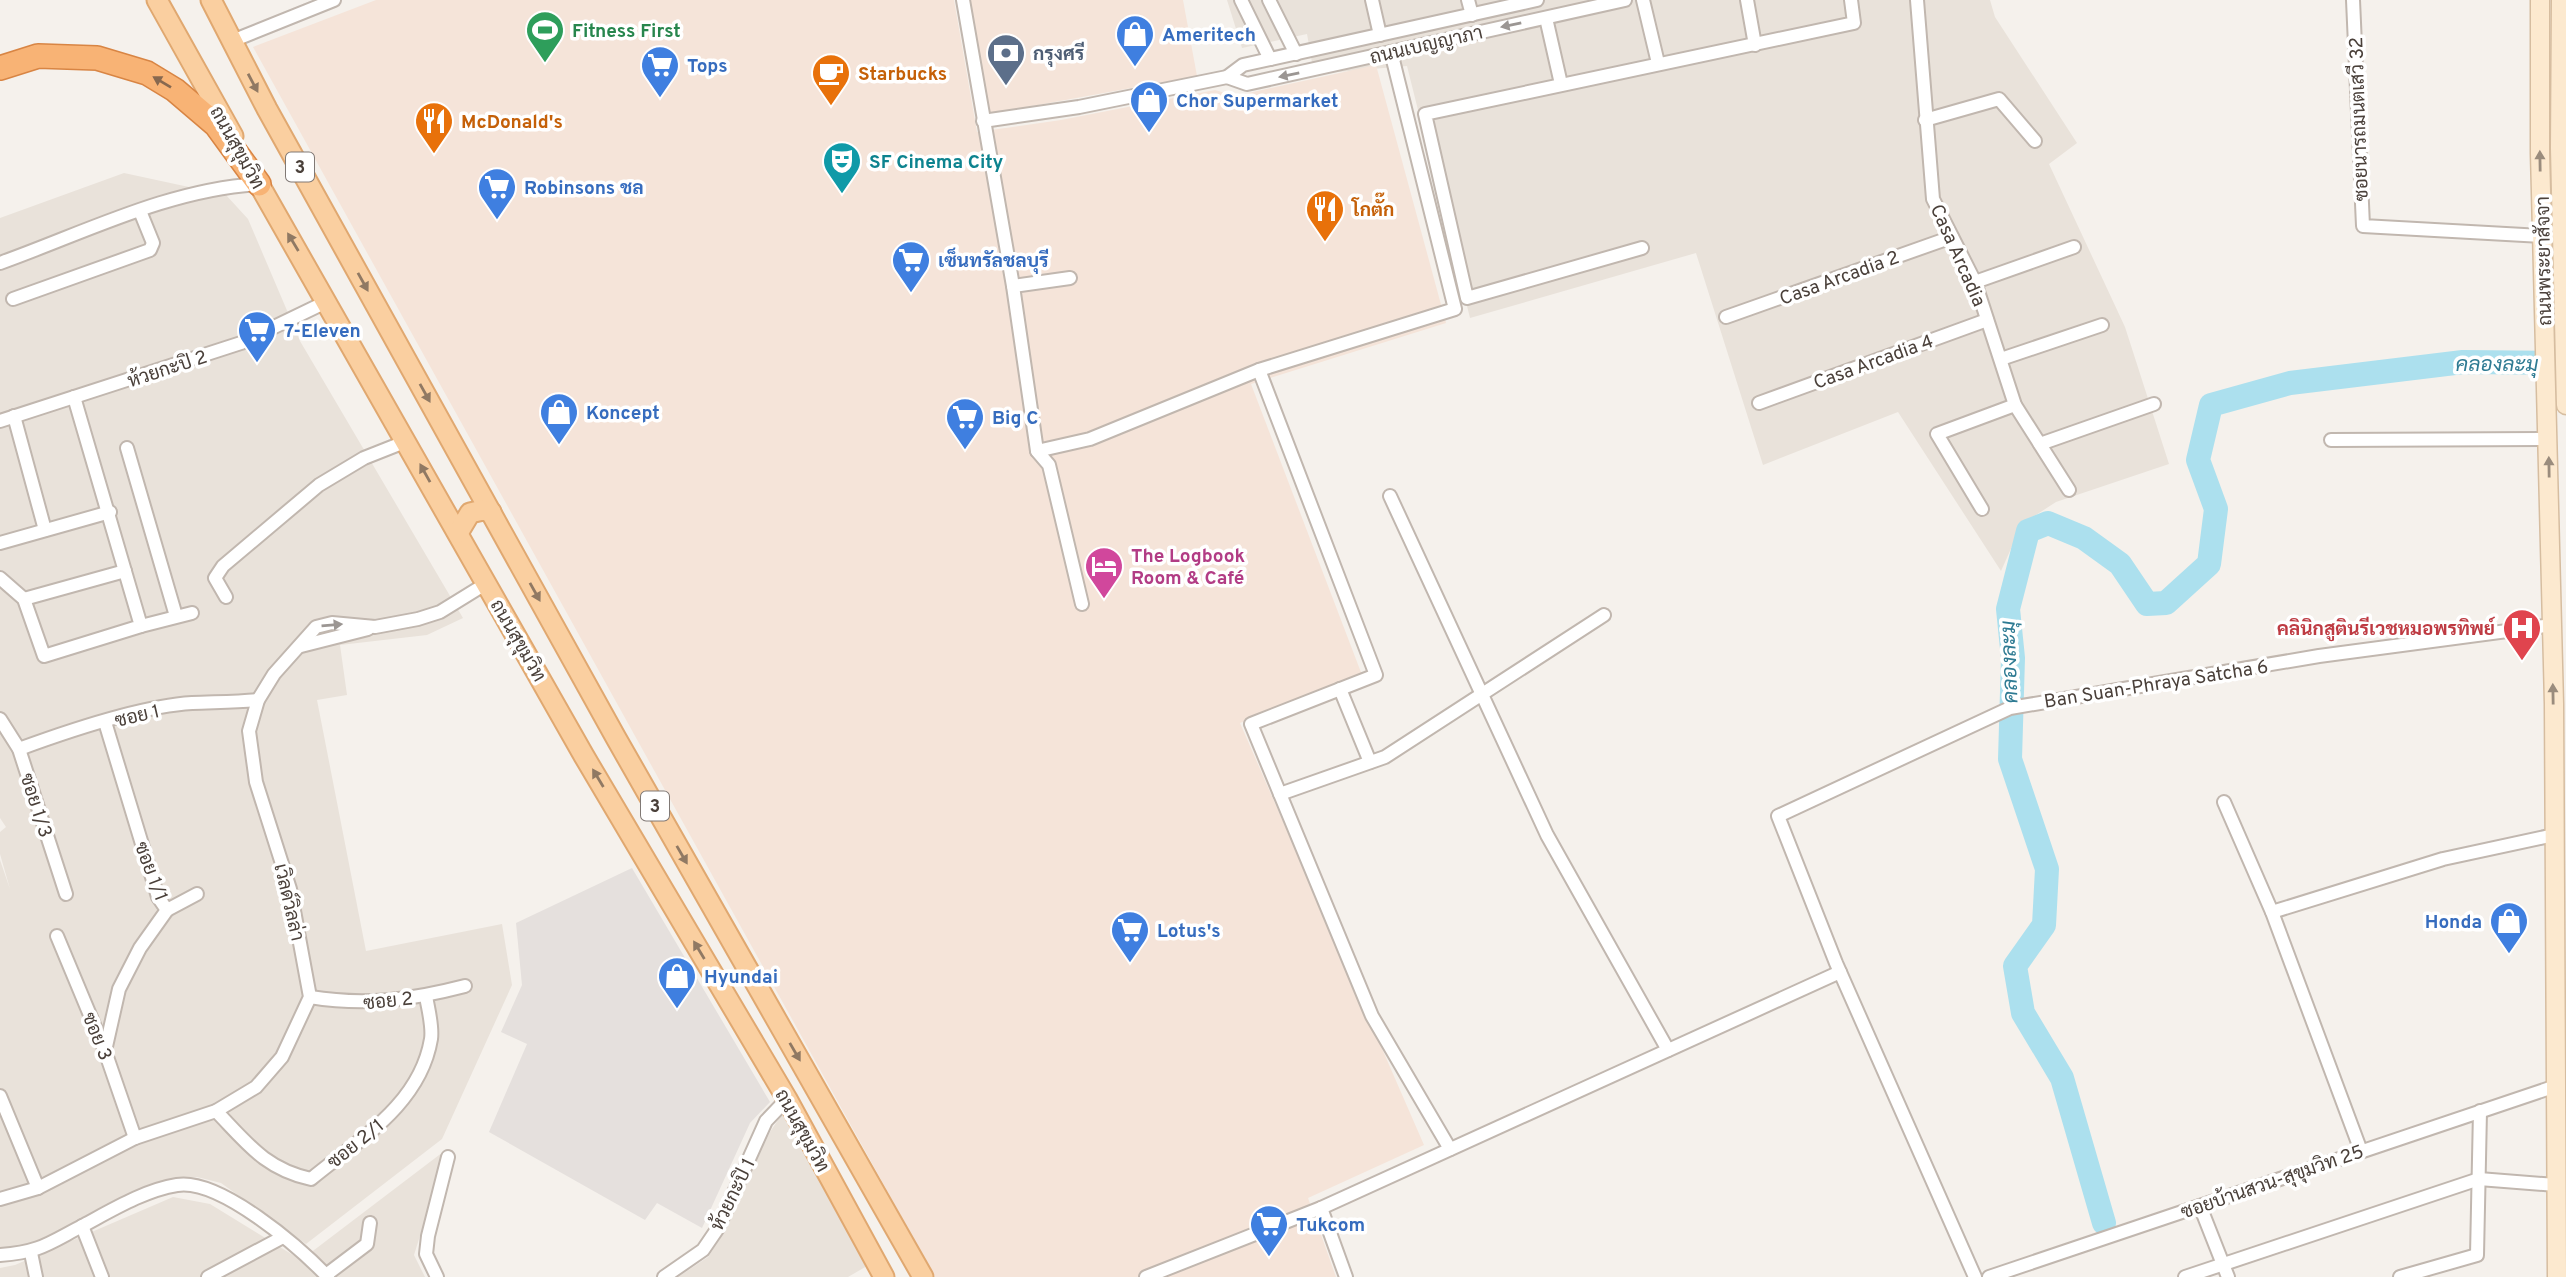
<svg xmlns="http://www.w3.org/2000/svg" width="2566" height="1277" font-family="Overpass,Sarabun,sans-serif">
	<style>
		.residential { fill: #e9e2da }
		.commercial { fill: #f5e4d9 }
		.industrial { fill: #e5e0dd }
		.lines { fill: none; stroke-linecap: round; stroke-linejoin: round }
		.river { stroke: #ace0ee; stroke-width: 24 }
		.street-casing { stroke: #c1b7af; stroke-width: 16 }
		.secondary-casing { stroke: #d6bda0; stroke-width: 21 }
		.primary-casing { stroke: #e0a870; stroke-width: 23 }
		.highway-casing { stroke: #d88544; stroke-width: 26 }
		.street { stroke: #fff; stroke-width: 12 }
		.secondary { stroke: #fce9cf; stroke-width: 18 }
		.primary { stroke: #facfa0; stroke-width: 19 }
		.highway { stroke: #f8b375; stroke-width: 23 }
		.oneway { fill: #9b9693 }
		.oneway2 { fill: #87684f }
		.oneway3 { fill: #907963 }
		.oneway4 { fill: #9a8c7d }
		.labels { text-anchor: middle; stroke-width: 7; stroke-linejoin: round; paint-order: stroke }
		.shield { fill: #fff; stroke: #807975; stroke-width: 2 }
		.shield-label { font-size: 18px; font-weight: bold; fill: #4a403a }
		.leisure-label { font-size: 19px; font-weight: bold; fill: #27864d; stroke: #fff; text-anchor: start }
		.shop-label { font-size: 19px; font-weight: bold; fill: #366cbe; stroke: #fff; text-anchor: start }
		.street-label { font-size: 19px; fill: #4a403a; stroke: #fff }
		.service-label { font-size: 19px; font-weight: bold; fill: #4e5e75; stroke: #fff; text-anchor: start }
		.food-label { font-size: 19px; font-weight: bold; fill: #c56008; stroke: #fff; text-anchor: start }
		.culture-label { font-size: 19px; font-weight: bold; fill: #0d838f; stroke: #fff; text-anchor: start }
		.hotel-label { font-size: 19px; font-weight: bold; fill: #b23c85; stroke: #fff; text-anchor: start }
		.health-label { font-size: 19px; font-weight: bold; fill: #be3a42; stroke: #fff; text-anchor: end }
		.water-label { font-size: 21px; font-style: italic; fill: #2f7b93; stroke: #fff }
	</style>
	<rect width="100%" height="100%" fill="#f5f1ec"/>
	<g class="residential">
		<path d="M1227 0H1990L1995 17 2077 143 2049 164 2125 327 2169 464 2056 502 2022 524 2001 571 1898 412 1763 465 1696 253 1470 318 1407 66 1314 74 1307 34 1242 48Z"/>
		<path d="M124 173 226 195 248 219 300 341 463 618 427 635 340 645 347 695 317 700 366 951 502 924 512 985 442 1139 306 1244 221 1183 197 1177 168 1179 29 1246 0 1248V860L10 889 0 854V832L6 827 0 818V218Z"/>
		<path d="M782 1114 867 1266 848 1277H678L708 1257 723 1234 770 1132Z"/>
		<path d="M447 1149 414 1255 425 1277H0V1268L15 1265 173 1197 210 1204 301 1260Z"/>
	</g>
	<g class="commercial">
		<path d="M376 0H954L977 132 1061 120 1215 90 1235 96 1376 65 1446 323 1251 384 1362 675 1240 723 1424 1145 1308 1198 1336 1277H935L253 47Z"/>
		<path d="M969 0H1183L1197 76 988 114Z"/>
	</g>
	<path class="industrial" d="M632 868 770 1102 750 1123 702 1228 657 1203 645 1220 489 1132 527 1044 501 1032 522 985 516 923Z"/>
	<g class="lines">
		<path class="river" d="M2104 1223 2062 1078 2023 1013 2015 966 2044 925 2047 869 2010 759 2013 658 2008 609 2028 531 2048 523 2084 538 2120 564 2147 604 2166 603 2209 564 2216 509 2198 460 2211 405 2290 383 2463 362 2566 363"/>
		<defs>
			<g id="street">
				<path d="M963 0 1013 286 1037 451 1049 465 1082 604"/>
				<path d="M1241 0 1270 59"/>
				<path d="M1269 0 1296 54"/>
				<path d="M1372 0 1380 35"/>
				<path d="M1468 0 1472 15"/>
				<path d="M1643 0 1658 63"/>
				<path d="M1747 0 1755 45"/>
				<path d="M1917 0 1933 199 1975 282 2015 405 2069 490"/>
				<path d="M2353 0 2363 226 2542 236"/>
				<path d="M1546 18 1561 84"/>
				<path d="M232 41 334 0"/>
				<path d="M1227 77 1247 84 1625 0"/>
				<path d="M1925 120 1999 99 2035 141"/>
				<path d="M983 121 1079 107 1227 77 1243 65 1537 0"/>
				<path d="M1642 248 1467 298 1425 114 1854 23 1851 0"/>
				<path d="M0 263C84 233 169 189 259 184"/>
				<path d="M1975 282 2074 247"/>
				<path d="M1013 286 1070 278"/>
				<path d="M13 299 150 250 153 243 140 211"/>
				<path d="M1726 317 1952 237"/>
				<path d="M2001 359 2102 325"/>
				<path d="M1259 370 1376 675 1251 724 1372 1016 1450 1149"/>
				<path d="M1759 403 1987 320"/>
				<path d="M14 416 45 530"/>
				<path d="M0 421 241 343 328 301"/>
				<path d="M2331 440 2548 439"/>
				<path d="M2040 444 2154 404"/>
				<path d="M127 448 176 616"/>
				<path d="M1037 451 1090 439 1259 370 1455 309 1391 52"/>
				<path d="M1390 496 1547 835 1668 1050"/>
				<path d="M1982 509 1937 434 2015 405"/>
				<path d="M0 543 110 512"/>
				<path d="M0 578 24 599 44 656 141 626 74 397"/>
				<path d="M226 597 215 578 223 566 319 485 364 458 407 441"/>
				<path d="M24 599 125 571"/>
				<path d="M141 626 192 613"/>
				<path d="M301 646 368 629"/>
				<path d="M1340 689 1370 762"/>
				<path d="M0 719 19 749 66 894"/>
				<path d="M105 722 158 897 167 910 140 948 119 989 105 1051"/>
				<path d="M19 749C68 731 141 706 192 703 214 702 236 702 258 700"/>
				<path d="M1280 794 1385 757 1604 615"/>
				<path d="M2224 802 2272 912 2361 1151"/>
				<path d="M167 910 197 894"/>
				<path d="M2272 912 2443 859 2554 835"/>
				<path d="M57 936 105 1051 135 1138"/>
				<path d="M310 997C365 1006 411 1000 465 986"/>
				<path d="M0 1096 38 1188"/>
				<path d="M216 1111C247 1143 265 1169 311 1179 358 1140 420 1105 431 1039 433 1026 428 1009 426 996"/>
				<path d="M0 1199 38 1188 135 1138 216 1111 256 1087 282 1057 310 997 290 889 256 782 249 731 258 700 274 674 316 627 332 623 375 627 418 619 440 612 487 583"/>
				<path d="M2200 1206 2228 1277"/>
				<path d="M1321 1208 1346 1277"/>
				<path d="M82 1226 102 1277"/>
				<path d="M31 1253 36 1277"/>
				<path d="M0 1255C41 1252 49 1243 84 1225 112 1210 145 1190 177 1185 220 1178 299 1247 328 1277"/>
				<path d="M326 1275 367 1244 370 1223"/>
				<path d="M208 1277 283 1237"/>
				<path d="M437 1277 426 1254 428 1236 448 1157"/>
				<path d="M664 1277 703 1250 718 1228 766 1121 787 1099"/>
				<path d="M1146 1277 1321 1208 1840 972"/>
				<path d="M1975 1277 1836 963 1778 816 2010 708 2319 656 2552 625"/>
				<path d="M1989 1277 2556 1086"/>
				<path d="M2185 1277 2479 1179 2556 1185"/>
				<path d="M2400 1277 2477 1255 2480 1111"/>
			</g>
			<g id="secondary">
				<path d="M2540 0V153L2554 704 2557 1277"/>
				<path d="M2561 0 2560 148 2566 405"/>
			</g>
			<g id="primary">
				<path d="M157 0 233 136"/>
				<path d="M211 0 267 109 616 738 923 1277"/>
				<path d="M252 172 584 756 787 1099 884 1277"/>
				<path d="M458 533 470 513 483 510 491 512"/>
			</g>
			<path id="highway" d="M0 68 38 56 97 58 147 73 175 90 216 125 259 184"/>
		</defs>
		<use href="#street" class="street-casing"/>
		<use href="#secondary" class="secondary-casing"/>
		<use href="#primary" class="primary-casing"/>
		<use href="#highway" class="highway-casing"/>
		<use href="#street" class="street"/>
		<use href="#secondary" class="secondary"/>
		<use href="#primary" class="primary"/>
		<use href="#highway" class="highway"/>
	</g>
	<defs><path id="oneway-solid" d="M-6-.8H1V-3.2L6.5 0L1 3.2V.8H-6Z" transform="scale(1.75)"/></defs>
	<g class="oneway">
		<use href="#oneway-solid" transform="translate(1511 25) rotate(168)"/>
		<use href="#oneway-solid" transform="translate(1289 75) rotate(168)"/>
		<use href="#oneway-solid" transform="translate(332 625) rotate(-5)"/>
	</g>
	<use class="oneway2" href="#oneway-solid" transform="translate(162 82) rotate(-149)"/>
	<g class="oneway3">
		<use href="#oneway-solid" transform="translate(253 83) rotate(62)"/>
		<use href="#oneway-solid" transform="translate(293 242) rotate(-121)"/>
		<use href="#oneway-solid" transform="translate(363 282) rotate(61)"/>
		<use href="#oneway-solid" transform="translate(425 393) rotate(61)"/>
		<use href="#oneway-solid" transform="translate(425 473) rotate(-119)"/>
		<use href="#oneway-solid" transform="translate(535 592) rotate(61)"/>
		<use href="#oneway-solid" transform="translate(598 778) rotate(-121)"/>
		<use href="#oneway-solid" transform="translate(682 855) rotate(60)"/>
		<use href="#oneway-solid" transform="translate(699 950) rotate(-121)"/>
		<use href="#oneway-solid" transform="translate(795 1052) rotate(60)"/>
	</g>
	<g class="oneway4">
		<use href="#oneway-solid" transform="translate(2540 161) rotate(-91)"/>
		<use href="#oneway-solid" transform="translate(2549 467) rotate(-91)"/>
		<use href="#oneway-solid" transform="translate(2553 694) rotate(-91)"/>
	</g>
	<defs>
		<symbol id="stadium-pin" viewBox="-11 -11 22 30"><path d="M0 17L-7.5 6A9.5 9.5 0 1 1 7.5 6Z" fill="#2e9e5b" stroke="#fff"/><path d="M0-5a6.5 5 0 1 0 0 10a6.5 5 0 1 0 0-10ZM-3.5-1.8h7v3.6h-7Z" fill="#fff"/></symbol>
		<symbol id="shop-pin" viewBox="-11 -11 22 30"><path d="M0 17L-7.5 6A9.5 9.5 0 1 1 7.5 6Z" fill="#3f7fe0" stroke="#fff"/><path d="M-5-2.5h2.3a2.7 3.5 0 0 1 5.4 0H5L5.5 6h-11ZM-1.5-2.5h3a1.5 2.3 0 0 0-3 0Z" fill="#fff"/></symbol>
		<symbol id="bank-pin" viewBox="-11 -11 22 30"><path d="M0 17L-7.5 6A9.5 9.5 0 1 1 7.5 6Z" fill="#5c6f8a" stroke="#fff"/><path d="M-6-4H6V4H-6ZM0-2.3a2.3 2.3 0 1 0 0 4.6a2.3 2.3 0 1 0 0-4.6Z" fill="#fff"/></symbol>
		<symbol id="supermarket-pin" viewBox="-11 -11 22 30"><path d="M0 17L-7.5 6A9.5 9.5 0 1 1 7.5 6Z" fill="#3f7fe0" stroke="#fff"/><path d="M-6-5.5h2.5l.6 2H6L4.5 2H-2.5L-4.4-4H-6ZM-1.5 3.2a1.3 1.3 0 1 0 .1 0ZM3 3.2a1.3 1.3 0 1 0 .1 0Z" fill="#fff"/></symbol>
		<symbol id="cafe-pin" viewBox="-11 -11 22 30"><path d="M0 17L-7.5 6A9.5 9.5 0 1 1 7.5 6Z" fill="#e8710a" stroke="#fff"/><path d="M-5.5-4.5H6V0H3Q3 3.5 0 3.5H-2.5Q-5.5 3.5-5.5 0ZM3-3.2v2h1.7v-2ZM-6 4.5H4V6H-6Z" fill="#fff"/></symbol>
		<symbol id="restaurant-pin" viewBox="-11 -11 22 30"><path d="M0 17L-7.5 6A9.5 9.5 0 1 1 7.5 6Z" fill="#e8710a" stroke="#fff"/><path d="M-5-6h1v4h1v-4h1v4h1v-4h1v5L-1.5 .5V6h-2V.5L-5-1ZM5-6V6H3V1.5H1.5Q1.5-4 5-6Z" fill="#fff"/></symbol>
		<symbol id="theatre-pin" viewBox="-11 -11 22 30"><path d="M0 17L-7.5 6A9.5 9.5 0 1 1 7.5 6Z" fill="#0f9aa8" stroke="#fff"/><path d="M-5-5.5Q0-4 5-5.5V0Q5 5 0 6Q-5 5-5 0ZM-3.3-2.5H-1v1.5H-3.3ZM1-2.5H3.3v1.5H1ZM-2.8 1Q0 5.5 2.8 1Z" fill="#fff"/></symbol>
		<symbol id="hotel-pin" viewBox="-11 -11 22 30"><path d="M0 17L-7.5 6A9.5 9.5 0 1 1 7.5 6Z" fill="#d1479c" stroke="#fff"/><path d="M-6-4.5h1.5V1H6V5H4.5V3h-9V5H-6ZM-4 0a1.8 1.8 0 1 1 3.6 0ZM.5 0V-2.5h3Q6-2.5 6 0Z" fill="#fff"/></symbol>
		<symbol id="hospital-pin" viewBox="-11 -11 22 30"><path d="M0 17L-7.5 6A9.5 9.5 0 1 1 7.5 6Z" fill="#e0444e" stroke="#fff"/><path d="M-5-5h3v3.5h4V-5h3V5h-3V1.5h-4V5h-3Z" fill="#fff"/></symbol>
	</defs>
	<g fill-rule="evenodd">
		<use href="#stadium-pin" x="523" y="8" width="44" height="60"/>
		<use href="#shop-pin" x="1113" y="12" width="44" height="60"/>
		<use href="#bank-pin" x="984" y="31" width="44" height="60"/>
		<use href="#supermarket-pin" x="638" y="43" width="44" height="60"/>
		<use href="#cafe-pin" x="809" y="51" width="44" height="60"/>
		<use href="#shop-pin" x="1127" y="78" width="44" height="60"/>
		<use href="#restaurant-pin" x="412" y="99" width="44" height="60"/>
		<use href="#theatre-pin" x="820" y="139" width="44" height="60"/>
		<use href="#supermarket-pin" x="475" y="165" width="44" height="60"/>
		<use href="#restaurant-pin" x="1303" y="187" width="44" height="60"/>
		<use href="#supermarket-pin" x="889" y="238" width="44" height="60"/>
		<use href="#supermarket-pin" x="235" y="308" width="44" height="60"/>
		<use href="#shop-pin" x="537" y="390" width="44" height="60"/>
		<use href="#supermarket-pin" x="943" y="395" width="44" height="60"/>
		<use href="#hotel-pin" x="1082" y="544" width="44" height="60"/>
		<use href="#hospital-pin" x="2500" y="606" width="44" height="60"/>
		<use href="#shop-pin" x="2487" y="899" width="44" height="60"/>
		<use href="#supermarket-pin" x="1108" y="908" width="44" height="60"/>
		<use href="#shop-pin" x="655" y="954" width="44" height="60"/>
		<use href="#supermarket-pin" x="1247" y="1202" width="44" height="60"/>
	</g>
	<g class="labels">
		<g class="shield">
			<rect x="286" y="152.5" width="28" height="29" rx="5"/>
			<rect x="641" y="791.5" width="28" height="29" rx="5"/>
		</g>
		<g class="shield-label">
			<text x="300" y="173">3</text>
			<text x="655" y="812">3</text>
		</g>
		<g class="leisure-label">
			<text x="572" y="37">Fitness First</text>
		</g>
		<g class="shop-label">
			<text x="1162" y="41">Ameritech</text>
			<text x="687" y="72">Tops</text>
			<text x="1176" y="107">Chor Supermarket</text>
			<text x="524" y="194">Robinsons ชล</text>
			<text x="938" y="267">เซ็นทรัลชลบุรี</text>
			<text x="284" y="337">7-Eleven</text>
			<text x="586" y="419">Koncept</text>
			<text x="992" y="424">Big C</text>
			<text x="2482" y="928" text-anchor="end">Honda</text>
			<text x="1157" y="937">Lotus's</text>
			<text x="704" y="983">Hyundai</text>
			<text x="1296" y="1231">Tukcom</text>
		</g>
		<g class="street-label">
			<text transform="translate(1426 44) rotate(-13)" y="7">ถนนเบญญาภา</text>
			<text transform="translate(2358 119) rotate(-92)" y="7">ซอยนารถมนตเสวี 32</text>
			<text transform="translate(238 147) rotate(61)" y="7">ถนนสุขุมวิท</text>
			<text transform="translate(1959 255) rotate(66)" y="7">Casa Arcadia</text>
			<text transform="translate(2543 261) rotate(-91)" y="7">ถนนพระยาสัจจา</text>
			<text transform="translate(1839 277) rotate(-20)" y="7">Casa Arcadia 2</text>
			<text transform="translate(1873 361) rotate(-20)" y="7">Casa Arcadia 4</text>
			<text transform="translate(167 368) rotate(-18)" y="7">ห้วยกะปิ 2</text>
			<text transform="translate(519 640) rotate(60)" y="7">ถนนสุขุมวิท</text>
			<text transform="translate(2156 683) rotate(-9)" y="7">Ban Suan-Phraya Satcha 6</text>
			<text transform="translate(137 715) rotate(-13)" y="7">ซอย 1</text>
			<text transform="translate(37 805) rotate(72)" y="7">ซอย 1/3</text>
			<text transform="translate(152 871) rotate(69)" y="7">ซอย 1/1</text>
			<text transform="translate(290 902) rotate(77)" y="7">เวิลด์วิลล่า</text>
			<text transform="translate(388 1000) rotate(-6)" y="7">ซอย 2</text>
			<text transform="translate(98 1036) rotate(68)" y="7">ซอย 3</text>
			<text transform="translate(803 1130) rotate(61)" y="7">ถนนสุขุมวิท</text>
			<text transform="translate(355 1143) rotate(-39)" y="7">ซอย 2/1</text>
			<text transform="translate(2272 1181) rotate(-19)" y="7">ซอยบ้านสวน-สุขุมวิท 25</text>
			<text transform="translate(732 1194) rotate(-64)" y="7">ห้วยกะปิ 1</text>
		</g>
		<g class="service-label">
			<text x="1033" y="60">กรุงศรี</text>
		</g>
		<g class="food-label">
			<text x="858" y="80">Starbucks</text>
			<text x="461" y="128">McDonald's</text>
			<text x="1352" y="216">โกตั๊ก</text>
		</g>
		<g class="culture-label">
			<text x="869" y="168">SF Cinema City</text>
		</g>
		<g class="hotel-label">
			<text x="1131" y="562">The Logbook<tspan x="1131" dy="22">Room &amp; Café</tspan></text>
		</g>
		<g class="health-label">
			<text x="2495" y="635">คลินิกสูตินรีเวชหมอพรทิพย์</text>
		</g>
		<g class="water-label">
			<text x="2497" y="371">คลองละมุ</text>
			<text transform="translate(2009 662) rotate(-92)" y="7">คลองละมุ</text>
		</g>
	</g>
</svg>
